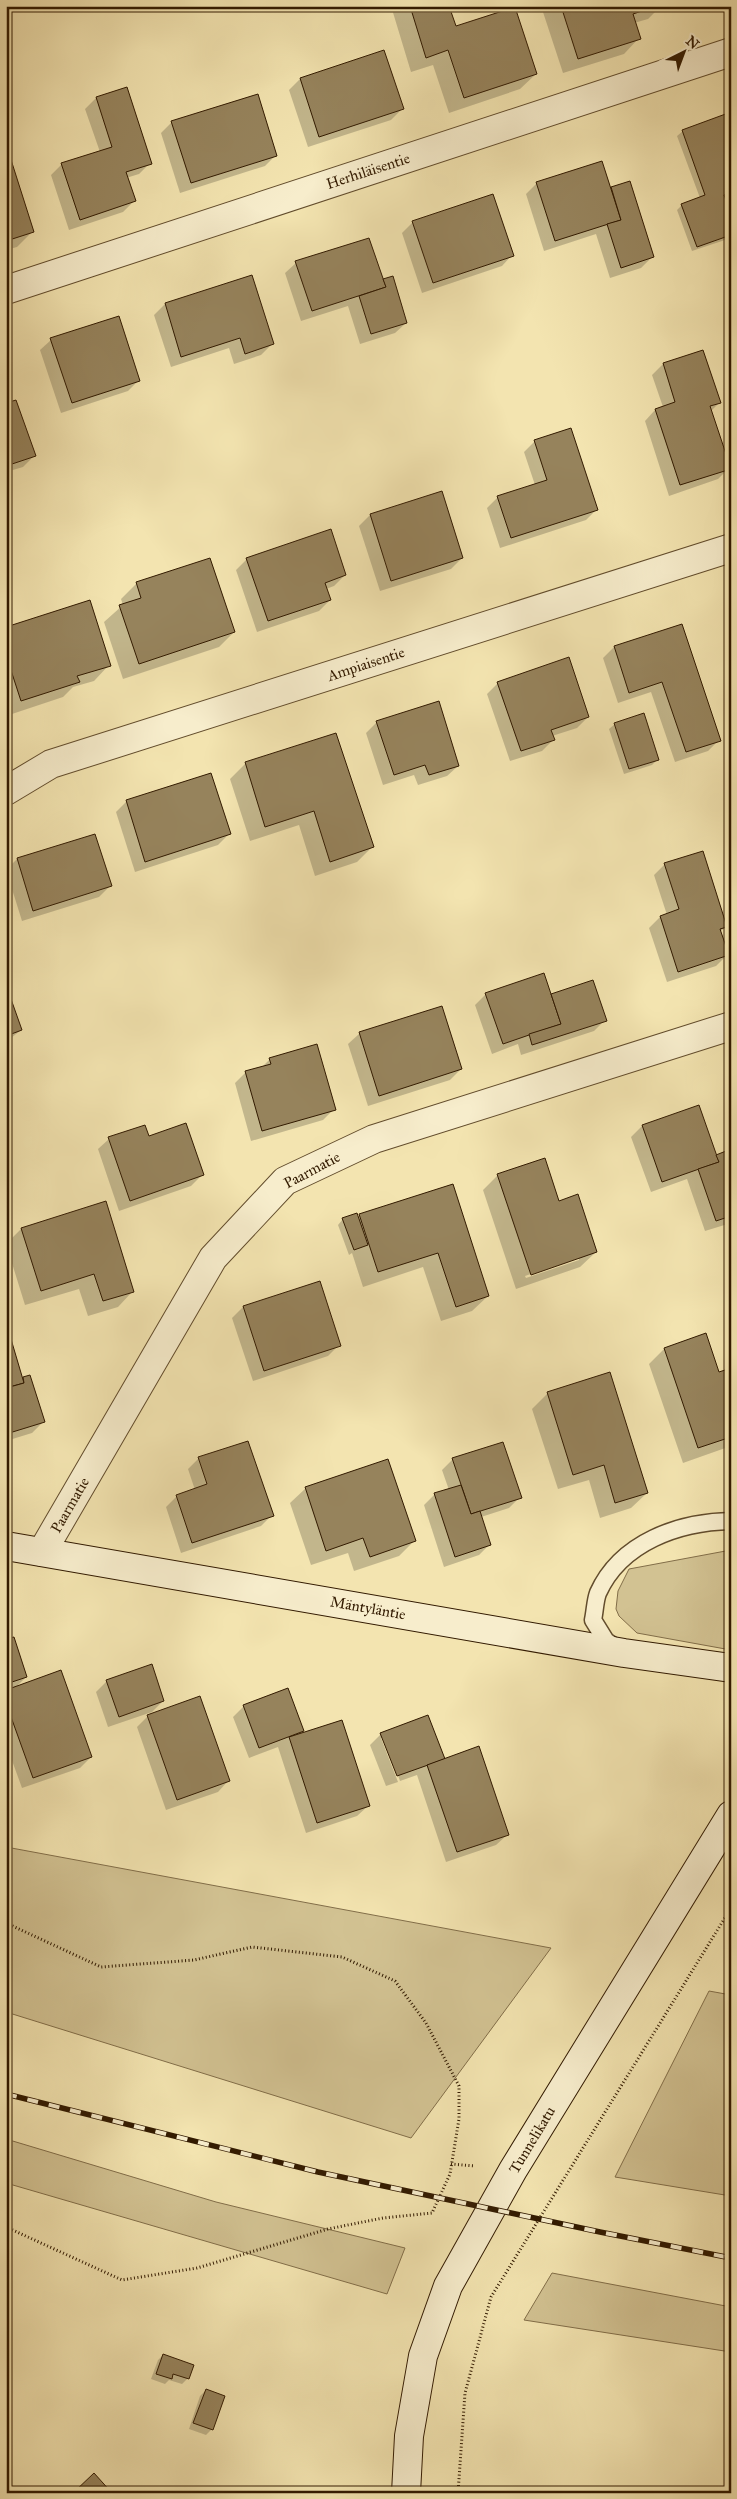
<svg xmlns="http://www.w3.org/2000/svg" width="737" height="2499" font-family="'IM FELL Great Primer',serif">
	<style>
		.green { fill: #d2c292; stroke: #826e49 }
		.shadow { fill: #0003; fill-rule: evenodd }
		.building { fill: #96835c; stroke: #321a00 }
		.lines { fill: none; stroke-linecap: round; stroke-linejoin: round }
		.lane-casing { stroke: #624c2c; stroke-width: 19 }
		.street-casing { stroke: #624c2c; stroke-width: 30 }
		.secondary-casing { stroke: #321a00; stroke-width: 30 }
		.path { stroke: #321a00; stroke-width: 3; stroke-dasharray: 1 2.5; stroke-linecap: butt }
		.lane { stroke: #f7edcc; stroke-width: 16 }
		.street { stroke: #f7edcc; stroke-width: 28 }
		.secondary { stroke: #f7edcc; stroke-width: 28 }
		.rail-casing { stroke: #321a00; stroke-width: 5.5 }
		.rail { stroke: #f7edcc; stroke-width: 4; stroke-dasharray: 11; stroke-linecap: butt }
		.labels { text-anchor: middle; stroke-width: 4; stroke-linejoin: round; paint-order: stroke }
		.street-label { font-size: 15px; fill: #321a00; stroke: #f7edcc }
	</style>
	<rect width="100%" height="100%" fill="#f3e4b0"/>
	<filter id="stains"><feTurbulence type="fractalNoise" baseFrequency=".004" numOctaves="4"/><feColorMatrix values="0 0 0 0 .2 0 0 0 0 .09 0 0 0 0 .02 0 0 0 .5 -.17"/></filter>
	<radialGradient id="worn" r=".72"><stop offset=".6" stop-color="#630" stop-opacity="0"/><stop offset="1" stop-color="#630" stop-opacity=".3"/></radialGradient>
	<g class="green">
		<path d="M731 1550V1650L637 1633 619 1616 616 1609 618 1591 629 1569Z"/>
		<path d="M6 1847 551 1948 411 2138 6 2012Z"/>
		<path d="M709 1991 731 1995V2196L615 2177Z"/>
		<path d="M6 2139 216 2202 405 2248 387 2294 6 2183Z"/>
		<path d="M552 2273 731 2307V2352L524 2320Z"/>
	</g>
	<g class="shadow">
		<path d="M391 6H448L455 28 536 74 520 89 449 113 433 65 411 72Z"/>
		<path d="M541 6H661L648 19 634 23 639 38 624 54 563 73Z"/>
		<path d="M383 52 402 109 391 120 308 147 289 90 300 79Z"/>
		<path d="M126 88 150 163 139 174 126 178 134 201 123 212 69 230 51 175 62 164 100 152 85 109 96 98Z"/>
		<path d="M731 116V195L724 198 731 217V238L692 251 677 210 682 205 700 198 677 136 683 131Z"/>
		<path d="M172 122 276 155 265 166 180 193 161 133Z"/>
		<path d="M6 148 33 231 17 247 6 250Z"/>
		<path d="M537 183 610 188 629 183 652 257 641 268 610 278 596 234 544 251 526 194Z"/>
		<path d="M413 222 512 255 502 266 422 293 402 233Z"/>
		<path d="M296 263 382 280 392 277 406 323 395 333 360 344 348 306 301 321 285 273Z"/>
		<path d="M165 304 272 344 261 355 234 364 229 348 171 367 154 315Z"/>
		<path d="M51 340 139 380 128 391 61 413 40 350Z"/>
		<path d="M663 364 719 403 711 411 729 468 718 479 669 496 645 421 655 410 663 407 652 375Z"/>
		<path d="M6 405 34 456 23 467 6 472Z"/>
		<path d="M535 441 597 509 586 520 500 548 487 508 498 497 535 485 524 452Z"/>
		<path d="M441 493 462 558 451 569 380 591 359 526 370 515Z"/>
		<path d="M210 559 234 632 219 647 123 679 104 622 123 605 121 599 136 584Z"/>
		<path d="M247 559 345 575 334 586 326 589 330 600 319 611 257 632 236 570Z"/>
		<path d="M681 626 719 740 708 751 675 762 651 692 618 703 603 658 614 647Z"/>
		<path d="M6 628 109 665 94 681 73 687 63 697 6 716Z"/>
		<path d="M498 683 588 717 577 728 552 736 553 740 542 751 510 761 487 694Z"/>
		<path d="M377 722 458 766 447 776 418 785 414 775 383 785 366 733Z"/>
		<path d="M615 724 658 759 652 765 624 774 609 729Z"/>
		<path d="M336 734 372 847 357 862 315 876 299 825 250 841 230 779 245 764Z"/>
		<path d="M127 801 229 834 218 845 135 872 116 812Z"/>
		<path d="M17 859 110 886 99 897 22 921 6 870Z"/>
		<path d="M665 864 726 926 720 932 727 955 716 966 667 982 649 928 660 917 667 915 654 875Z"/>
		<path d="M6 988 21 1030 6 1042Z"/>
		<path d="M486 994 550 995 605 1020 594 1031 521 1055 518 1044 492 1054 475 1005Z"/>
		<path d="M442 1007 461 1069 450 1080 368 1106 348 1044 359 1034Z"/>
		<path d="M270 1059 334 1109 323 1120 251 1141 235 1083 246 1072 261 1068Z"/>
		<path d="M698 1107 715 1156 731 1170V1223L705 1231 687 1179 651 1192 631 1137 642 1126Z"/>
		<path d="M148 1138 202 1175 191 1186 119 1211 98 1149 109 1139Z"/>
		<path d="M498 1175 558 1202 596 1252 580 1267 516 1289 483 1190ZM579 1257V1260L526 1278 525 1276Z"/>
		<path d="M452 1185 488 1296 472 1311 441 1321 423 1267 363 1287 352 1253 349 1255 338 1225 343 1219 357 1218 360 1215Z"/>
		<path d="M105 1202 133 1291 118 1307 88 1316 79 1289 25 1305 6 1244 21 1229Z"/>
		<path d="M243 1307 339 1345 328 1356 253 1381 232 1318Z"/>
		<path d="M6 1328 22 1379 29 1377 43 1422 32 1433 6 1441Z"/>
		<path d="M664 1349 718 1373 731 1369V1446L683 1463 649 1364Z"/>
		<path d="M548 1393 647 1493 631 1508 600 1518 589 1480 558 1489 532 1409Z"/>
		<path d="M199 1458 272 1515 261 1526 181 1553 166 1507 177 1496 195 1490 188 1469Z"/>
		<path d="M453 1459 520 1497 509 1508 481 1517 490 1544 479 1555 444 1567 424 1505 435 1494 449 1490 442 1470Z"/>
		<path d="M306 1488 414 1541 399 1556 354 1571 348 1553 311 1565 290 1503Z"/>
		<path d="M6 1641 26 1677 15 1688 91 1757 80 1768 22 1788 6 1744Z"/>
		<path d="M107 1681 163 1701 152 1712 108 1727 96 1692Z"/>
		<path d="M287 1690 303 1733 368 1806 357 1816 306 1833 278 1747 249 1758 233 1717 244 1706Z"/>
		<path d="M148 1716 228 1781 218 1792 166 1810 137 1727Z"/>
		<path d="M381 1734 444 1760 507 1835 496 1845 446 1862 417 1775 400 1781 384 1738H381L398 1782 386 1786 370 1745Z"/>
		<path d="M163 2355 188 2378 182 2384 169 2380 165 2384 151 2379 158 2360Z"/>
		<path d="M206 2390 212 2429 206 2435 189 2429 200 2396Z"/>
	</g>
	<g class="building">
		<path d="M410 6H449L456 26 515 7 537 74 464 98 448 50 426 58Z"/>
		<path d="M561 6H657L633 14 641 39 578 59Z"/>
		<path d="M384 50 404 109 319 137 300 78Z"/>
		<path d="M127 87 152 164 126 172 136 201 80 220 61 163 112 147 96 97Z"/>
		<path d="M258 94 277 156 191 183 171 121Z"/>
		<path d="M731 112V193L724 195 731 213V235L697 247 681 204 705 195 682 130Z"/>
		<path d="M6 144 34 232 6 241Z"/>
		<path d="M602 161 621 220 555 241 536 182Z"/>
		<path d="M630 181 654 257 621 268 607 224 621 220 611 187Z"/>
		<path d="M493 194 514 256 433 283 412 221Z"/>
		<path d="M369 238 386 287 312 311 295 261Z"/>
		<path d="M252 275 274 344 245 354 240 338 181 357 165 303Z"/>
		<path d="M393 276 407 323 371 334 359 296 386 287 383 279Z"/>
		<path d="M119 316 140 381 72 403 50 338Z"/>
		<path d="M703 350 721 403 710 406 731 469 680 485 655 409 675 402 663 363Z"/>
		<path d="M16 400 36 456 6 466V403Z"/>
		<path d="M571 428 598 510 511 538 497 496 547 480 534 440Z"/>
		<path d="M442 491 463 558 391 581 370 514Z"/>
		<path d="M331 529 346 575 325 583 331 600 268 621 246 558Z"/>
		<path d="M210 558 235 632 139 664 119 605 141 598 136 582Z"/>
		<path d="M90 600 111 666 77 676 80 682 21 701 6 655V627Z"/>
		<path d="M682 624 721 741 686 752 662 682 629 693 614 646Z"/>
		<path d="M569 657 589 717 551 730 555 740 521 751 497 682Z"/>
		<path d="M439 701 459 766 429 775 425 765 394 775 376 721Z"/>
		<path d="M644 713 659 760 629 769 614 723Z"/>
		<path d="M336 733 374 847 330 862 314 811 265 827 245 762Z"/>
		<path d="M211 773 231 834 145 862 126 800Z"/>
		<path d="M95 834 112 886 33 911 17 858Z"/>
		<path d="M703 851 727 927 720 929 729 955 678 972 660 916 679 909 664 863Z"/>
		<path d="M544 973 561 1024 503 1044 485 993Z"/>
		<path d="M593 980 607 1021 532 1045 529 1034 561 1024 551 994Z"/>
		<path d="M6 985 22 1030 6 1036Z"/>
		<path d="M442 1006 462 1069 379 1096 359 1032Z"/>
		<path d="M317 1044 336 1110 262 1131 245 1071 271 1064 269 1058Z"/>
		<path d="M699 1105 719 1162 662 1182 642 1125Z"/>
		<path d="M186 1123 204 1175 130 1201 108 1137 145 1125 149 1136Z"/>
		<path d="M726 1151 731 1166V1216L716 1221 698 1169 719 1162 716 1155Z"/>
		<path d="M545 1158 559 1201 578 1194 597 1252 531 1275 497 1174Z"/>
		<path d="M453 1184 489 1296 456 1307 438 1253 378 1272 359 1214Z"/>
		<path d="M106 1201 134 1292 103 1301 94 1274 41 1291 21 1228Z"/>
		<path d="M357 1213 368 1245 354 1250 342 1218Z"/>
		<path d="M320 1281 341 1346 264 1371 243 1306Z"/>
		<path d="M8 1329 24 1383 6 1388V1330Z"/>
		<path d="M706 1333 719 1372 731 1368V1437L698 1448 664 1348Z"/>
		<path d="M610 1372 648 1493 615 1503 604 1465 573 1475 547 1392Z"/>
		<path d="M30 1375 45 1422 6 1434V1388L24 1383 23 1377Z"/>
		<path d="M248 1441 274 1516 192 1543 176 1495 207 1484 198 1457Z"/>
		<path d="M503 1442 522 1498 471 1514 452 1458Z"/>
		<path d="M388 1459 416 1541 370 1557 363 1538 326 1551 305 1487Z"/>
		<path d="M461 1485 471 1514 480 1511 491 1545 455 1557 434 1493Z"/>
		<path d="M14 1637 27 1677 6 1684V1639Z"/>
		<path d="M152 1664 164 1701 119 1717 106 1680Z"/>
		<path d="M61 1670 92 1757 33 1778 6 1703V1690Z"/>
		<path d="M288 1688 304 1731 259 1748 243 1705Z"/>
		<path d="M200 1696 230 1781 177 1800 147 1715Z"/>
		<path d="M428 1715 445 1759 397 1776 380 1733Z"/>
		<path d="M342 1720 370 1806 317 1823 289 1737Z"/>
		<path d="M479 1746 509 1835 457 1852 427 1765Z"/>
		<path d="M163 2354 194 2365 189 2379 173 2374 172 2379 156 2374Z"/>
		<path d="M206 2389 225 2396 213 2430 193 2423Z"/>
		<path d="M94 2473 112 2493H73Z"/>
	</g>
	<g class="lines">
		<defs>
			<path id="lane" d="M620 1650 606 1641 593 1620C595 1611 595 1601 598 1593 621 1542 679 1522 731 1521"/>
			<g id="street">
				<path d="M6 290 731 52"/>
				<path d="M6 791 51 764 731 548"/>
				<path d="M42 1552 213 1258 285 1181 374 1139 731 1026"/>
			</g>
			<g id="secondary">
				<path d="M6 1546 624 1653 731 1668"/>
				<path d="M406 2493 409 2436 423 2356 448 2286 513 2170 731 1815"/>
			</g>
		</defs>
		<use href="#lane" class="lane-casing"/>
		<use href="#street" class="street-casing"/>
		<use href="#secondary" class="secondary-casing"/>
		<g class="path">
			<path d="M6 1923 101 1967 194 1960 252 1947 342 1957 395 1981 426 2023 459 2086V2119L450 2174 432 2213 383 2218 328 2229 197 2268 122 2280 6 2227"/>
			<path d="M451 2164 475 2166"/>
			<path d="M458 2493 465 2393 491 2297 731 1908"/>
		</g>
		<use href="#lane" class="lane"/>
		<use href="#street" class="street"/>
		<use href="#secondary" class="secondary"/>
		<defs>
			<path id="rail" d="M6 2094 318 2172 600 2232 731 2258"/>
		</defs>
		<use href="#rail" class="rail-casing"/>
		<use href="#rail" class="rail"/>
	</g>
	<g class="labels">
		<g class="street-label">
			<text transform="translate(368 171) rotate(-18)" y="5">Herhiläisentie</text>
			<text transform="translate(366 664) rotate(-18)" y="5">Ampiaisentie</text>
			<text transform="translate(312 1170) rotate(-28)" y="5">Paarmatie</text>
			<text transform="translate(70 1505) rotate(-60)" y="5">Paarmatie</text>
			<text transform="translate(368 1608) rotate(10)" y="5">Mäntyläntie</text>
			<text transform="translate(532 2140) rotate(-59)" y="5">Tunnelikatu</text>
		</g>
	</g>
	<rect width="737" height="2499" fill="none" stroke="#f3e4b0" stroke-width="25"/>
	<rect x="8" y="8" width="722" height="2484" fill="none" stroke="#321a00" stroke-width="2.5"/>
	<rect x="12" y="12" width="712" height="2474" fill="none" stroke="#321a00"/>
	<g transform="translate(684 52) rotate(42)" stroke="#f7edcc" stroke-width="4" paint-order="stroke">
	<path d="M0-4L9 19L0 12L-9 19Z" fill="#321a00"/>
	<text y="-8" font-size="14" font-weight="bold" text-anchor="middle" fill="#321a00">N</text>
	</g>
	<rect width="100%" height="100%" filter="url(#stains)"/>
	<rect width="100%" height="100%" fill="url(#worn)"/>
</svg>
